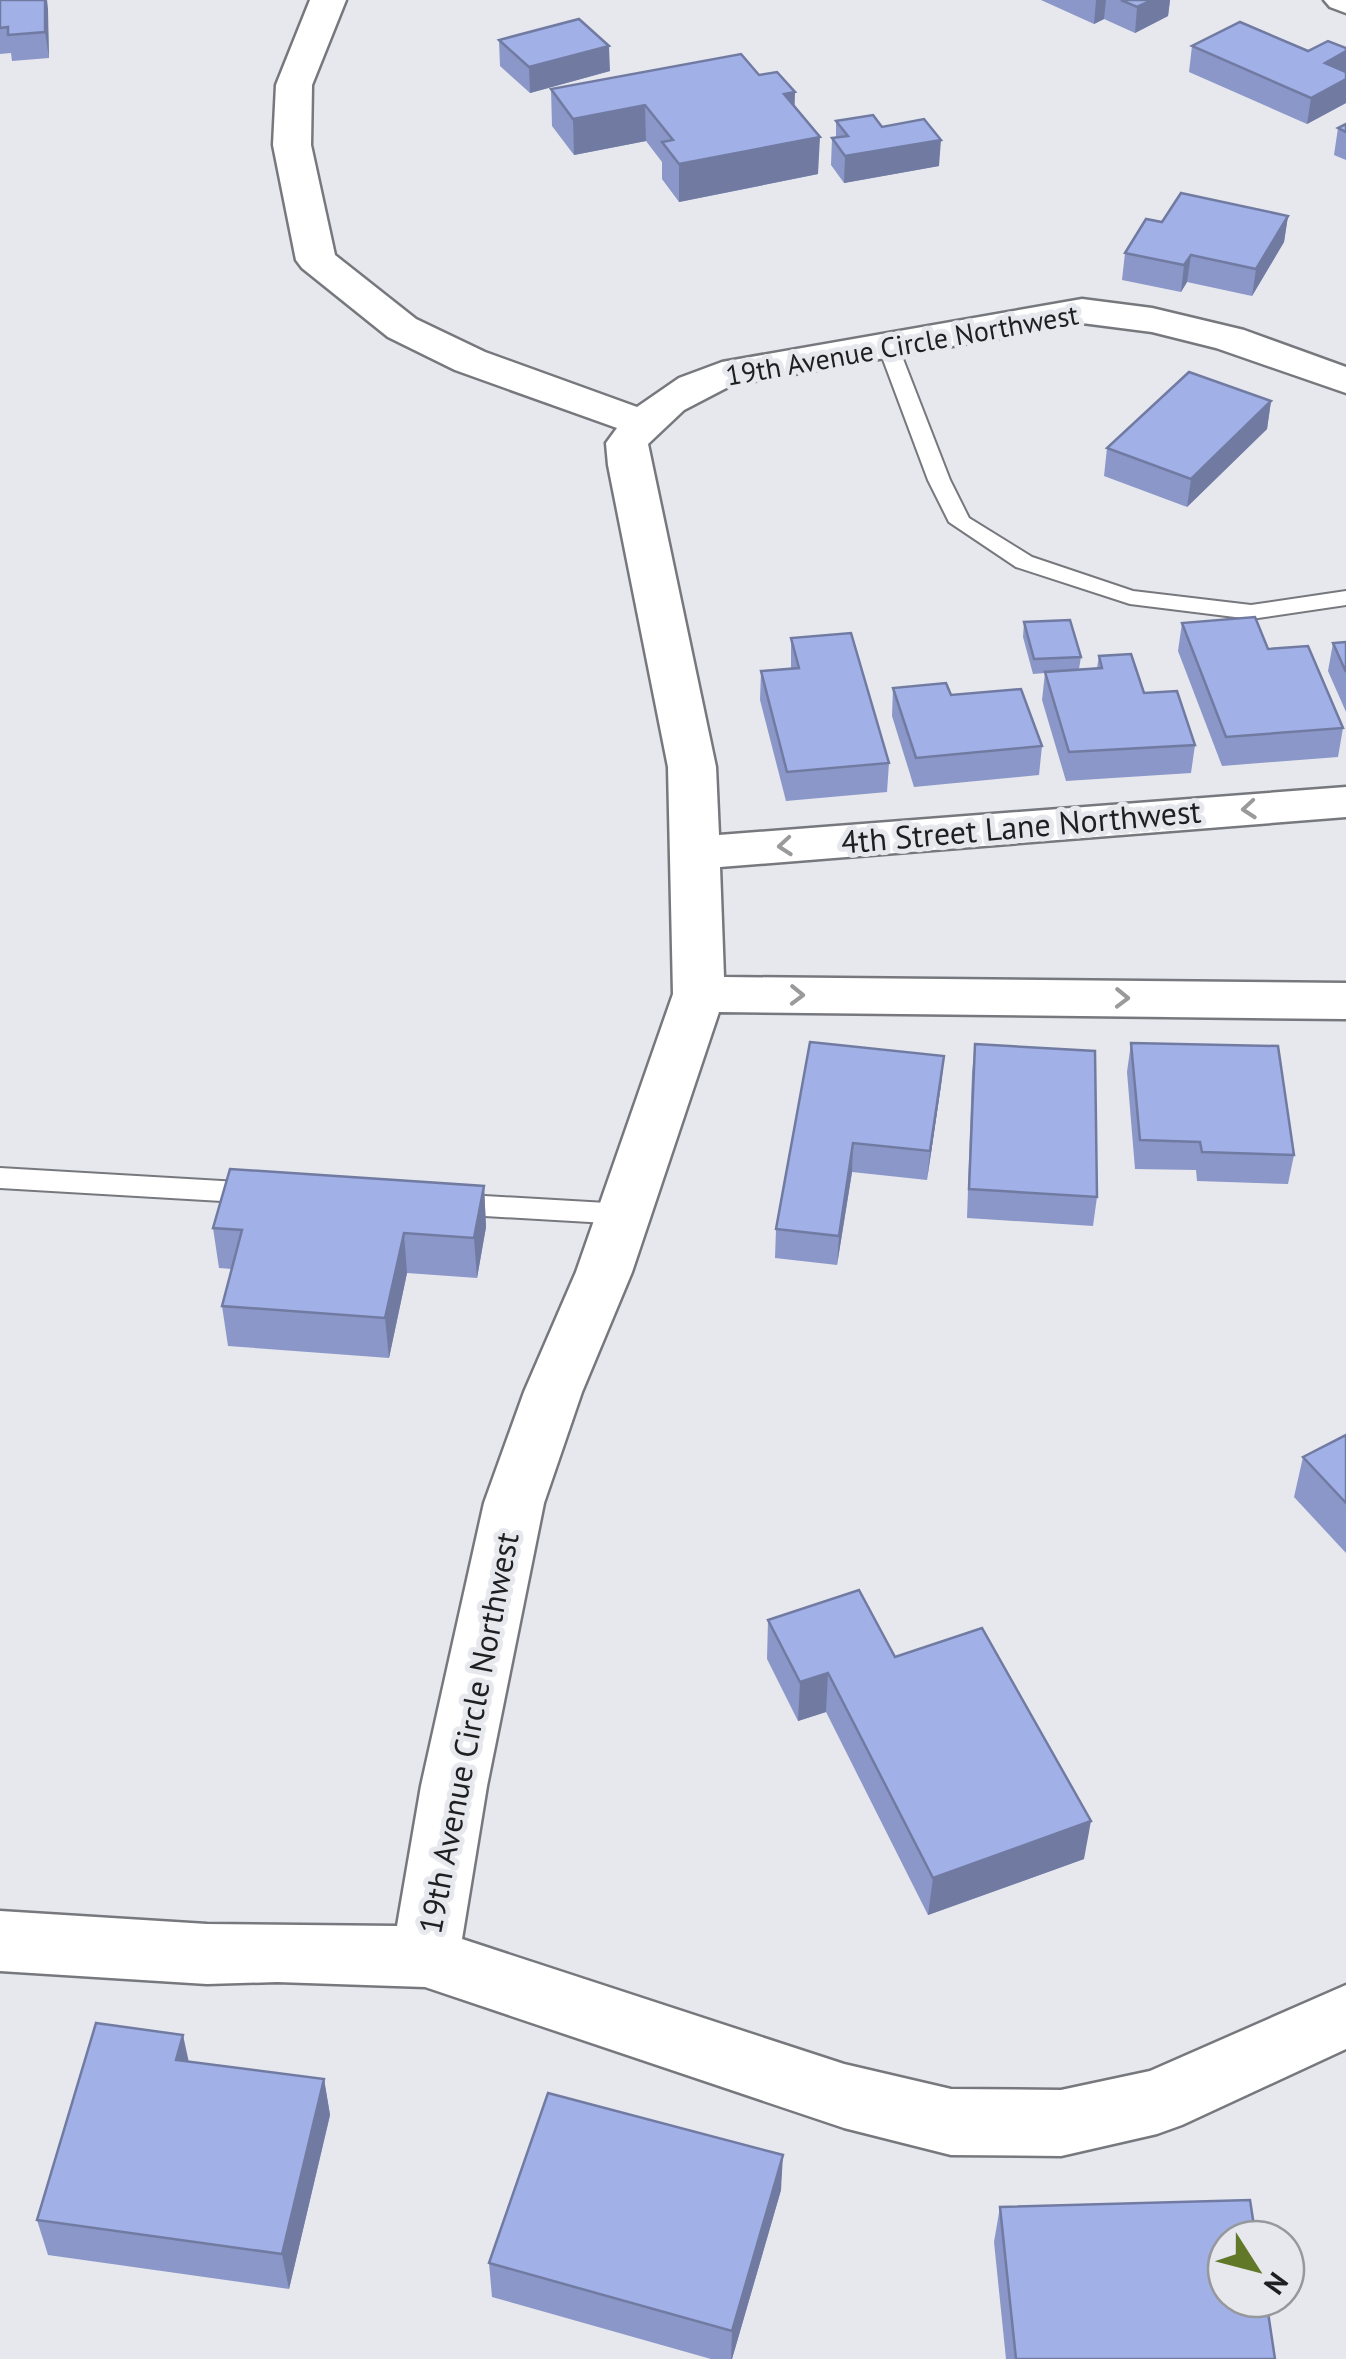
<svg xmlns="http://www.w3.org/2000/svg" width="1346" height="2359" font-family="'PT Sans',sans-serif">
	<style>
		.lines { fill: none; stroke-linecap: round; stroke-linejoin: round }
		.service-casing { stroke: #77787d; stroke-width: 4 }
		.minor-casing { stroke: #77787d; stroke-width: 5 }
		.service { fill: #fff; fill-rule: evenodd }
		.minor { fill: #fff; fill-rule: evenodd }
		.wall { fill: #8b97c8 }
		.shaded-wall { fill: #717ba2 }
		.building { fill: #a2b0e8; stroke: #717ba2; stroke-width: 2.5 }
		.oneway { stroke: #9a9a9b }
		.labels { text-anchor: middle; stroke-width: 10; stroke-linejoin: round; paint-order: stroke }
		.far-street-label { font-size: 28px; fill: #1e1f21; stroke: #e6e8ee }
		.street-label { font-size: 32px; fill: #1e1f21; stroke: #e6e8ee }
	</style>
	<rect width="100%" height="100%" fill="#e6e8ee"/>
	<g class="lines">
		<defs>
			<g id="service">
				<path d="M888 340 898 346 950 480 969 518 1032 557 1133 591 1251 605 1346 591V605L1251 619 1130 604 1016 567 949 522 928 480 878 346Z"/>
				<path d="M0 1168 258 1183 268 1186 272 1193 268 1200 258 1203 0 1188Z"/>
				<path d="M451 1194 624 1204 634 1207 638 1214 634 1221 624 1224 451 1214 441 1211 437 1204 441 1197Z"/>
			</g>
			<g id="minor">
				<path d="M310 0H346L312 85 311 145 335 255 416 319 485 352 637 407 679 378 722 362 1082 299 1152 308 1244 330 1346 367V393L1216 348 1152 332 1082 323 732 385 684 410 648 444 716 767 719 835 1346 787V817L720 867 724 977 1346 983V1019L719 1012 632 1272 582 1392 544 1503 487 1786 462 1939 844 2064 951 2089 1061 2090 1150 2071 1346 1985V2049L1182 2125 1157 2134 1061 2156 951 2155 844 2128 425 1987 277 1982 207 1984 0 1971V1911L207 1924 397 1926 421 1786 484 1503 524 1392 576 1272 673 994 668 767 608 465 606 443 617 428 455 370 388 337 302 268 296 260 273 145 276 85Z"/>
				<path d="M1324 0H1346V13L1330 7Z"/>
			</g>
		</defs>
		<use href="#service" class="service-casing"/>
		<use href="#minor" class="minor-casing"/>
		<use href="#service" class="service"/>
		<use href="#minor" class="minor"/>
	</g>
	<g class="wall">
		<path d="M0 0H47L49 58 12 61 11 53 0 54Z"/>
		<path d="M1041 0H1170L1168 16 1135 33 1104 19 1094 24Z"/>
		<path d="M499 40 610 71 530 93 500 66Z"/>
		<path d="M1192 46 1308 51 1346 48V103L1307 124 1189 72Z"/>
		<path d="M759 75 795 107 818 174 679 202 662 179V162L646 141 574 155 552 126 551 89Z"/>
		<path d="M836 121 882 127 939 166 844 183 831 165 832 138H836Z"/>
		<path d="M1346 124V160L1334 155 1338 128Z"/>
		<path d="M1288 216 1284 242 1252 296 1187 282 1181 292 1122 280 1125 253 1162 222Z"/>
		<path d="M1271 401 1267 429 1187 507 1104 476 1107 448Z"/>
		<path d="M1024 622 1081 657 1079 669 1097 668 1099 656 1144 693 1195 745 1191 773 1066 781 1042 700 1045 673 1033 674 1023 637Z"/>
		<path d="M1182 623 1268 649 1343 728 1338 757 1222 766 1178 651Z"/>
		<path d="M791 638 889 763 887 792 786 801 760 700 761 671 791 669Z"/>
		<path d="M1346 642V712L1328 671 1333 643Z"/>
		<path d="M893 688 951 695 1042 746 1039 775 914 787 892 716Z"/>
		<path d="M810 1042 944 1056 941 1085 927 1180 852 1172 837 1265 775 1258 776 1229Z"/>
		<path d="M1131 1043 1294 1155 1288 1184 1197 1181 1196 1170 1135 1169 1127 1072Z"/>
		<path d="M975 1044 1097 1197 1093 1226 967 1218 972 1073Z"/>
		<path d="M484 1186 486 1227 477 1278 407 1273 389 1358 228 1346 222 1306 232 1269 219 1268 213 1228Z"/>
		<path d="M1346 1435V1553L1294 1497 1303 1457Z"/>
		<path d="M768 1620 895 1657 1084 1859 928 1915 826 1712 798 1721 767 1659Z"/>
		<path d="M189 2062 324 2079 330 2115 289 2289 48 2255 37 2220Z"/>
		<path d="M781 2190 732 2359H711L492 2297 489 2263Z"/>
		<path d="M1000 2207 1275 2359H1006L994 2242Z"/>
	</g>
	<g class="shaded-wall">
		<path d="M45 0H47L48 9 49 58 45 32Z"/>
		<path d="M1096 0H1106L1104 19 1094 24Z"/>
		<path d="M1152 0H1170L1168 16 1135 33 1137 7Z"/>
		<path d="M609 46 610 71 530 93 529 67Z"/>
		<path d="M1346 51V69L1345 76 1325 63Z"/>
		<path d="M1346 79V103L1307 124 1311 98Z"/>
		<path d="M795 92 794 129 784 94Z"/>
		<path d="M645 105 646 141 574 155 573 119Z"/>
		<path d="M820 137 818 174 679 202V164Z"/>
		<path d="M941 140 939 166 844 183 845 156Z"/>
		<path d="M1288 216 1284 242 1252 296 1256 269Z"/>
		<path d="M1191 255 1187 282 1181 292 1184 265Z"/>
		<path d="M1271 401 1267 429 1187 507 1191 479Z"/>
		<path d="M944 1056 941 1085 927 1180 930 1151Z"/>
		<path d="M853 1143 852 1172 837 1265 839 1236Z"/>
		<path d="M484 1186 486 1227 477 1278 474 1238Z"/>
		<path d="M404 1233 407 1273 389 1358 385 1318Z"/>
		<path d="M828 1673 826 1712 798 1721 800 1682Z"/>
		<path d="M1091 1821 1084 1859 928 1915 933 1878Z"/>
		<path d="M183 2035 191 2072 176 2060Z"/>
		<path d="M324 2079 330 2115 289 2289 282 2254Z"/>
		<path d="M783 2155 781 2190 732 2359H731L732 2331Z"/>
	</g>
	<g class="building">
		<path d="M0 0H45V32L8 35V27L0 28Z"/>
		<path d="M1121 0H1152L1137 7Z"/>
		<path d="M579 19 609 46 529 67 499 40Z"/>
		<path d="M1240 22 1308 51 1328 41 1346 48V51L1325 63 1346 72V79L1311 98 1192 46Z"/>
		<path d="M741 54 759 75 777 72 795 92 784 94 820 137 679 164 662 142 673 140 645 105 573 119 551 89Z"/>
		<path d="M873 115 882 127 924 119 941 140 845 156 832 138 848 136 836 121Z"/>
		<path d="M1346 124V132L1338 128Z"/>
		<path d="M1181 193 1288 216 1256 269 1191 255 1184 265 1125 253 1146 219 1162 222Z"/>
		<path d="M1189 372 1271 401 1191 479 1107 448Z"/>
		<path d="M1255 617 1268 649 1308 646 1343 728 1226 737 1182 623Z"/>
		<path d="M1070 620 1081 657 1034 659 1024 622Z"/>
		<path d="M851 633 889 763 787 772 761 671 799 668 791 638Z"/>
		<path d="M1346 642V672L1333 643Z"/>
		<path d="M1131 654 1144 693 1177 691 1195 745 1069 752 1045 672 1102 668 1099 656Z"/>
		<path d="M946 683 951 695 1021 689 1042 746 916 758 893 688Z"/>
		<path d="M810 1042 944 1056 930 1151 853 1143 839 1236 776 1229Z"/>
		<path d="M1131 1043 1278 1046 1294 1155 1202 1152 1200 1142 1140 1140Z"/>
		<path d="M975 1044 1095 1051 1097 1197 969 1189Z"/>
		<path d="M230 1169 484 1186 474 1238 404 1233 385 1318 222 1306 242 1230 213 1228Z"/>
		<path d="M1346 1435V1503L1303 1457Z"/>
		<path d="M859 1590 895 1657 982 1628 1091 1821 933 1878 828 1673 800 1682 768 1620Z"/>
		<path d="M96 2023 183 2035 176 2060 324 2079 282 2254 37 2220Z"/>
		<path d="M548 2093 783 2155 732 2331 489 2263Z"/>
		<path d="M1250 2200 1256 2239H1226V2299H1266L1275 2359H1016L1000 2207Z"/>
	</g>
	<defs><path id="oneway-chevron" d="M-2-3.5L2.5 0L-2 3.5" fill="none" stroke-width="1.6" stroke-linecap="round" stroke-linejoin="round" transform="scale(2.5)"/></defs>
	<g class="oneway">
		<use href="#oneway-chevron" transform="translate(1249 809) rotate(175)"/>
		<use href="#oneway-chevron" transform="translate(785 846) rotate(175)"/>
		<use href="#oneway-chevron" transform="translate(797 995) rotate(1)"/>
		<use href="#oneway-chevron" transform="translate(1122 998) rotate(1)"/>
	</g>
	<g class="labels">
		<g class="far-street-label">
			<text transform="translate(902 345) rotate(-10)" y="10">19th Avenue Circle Northwest</text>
		</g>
		<g class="street-label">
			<text transform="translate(1021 827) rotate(-5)" y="11">4th Street Lane Northwest</text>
			<text transform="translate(469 1733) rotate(-79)" y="11">19th Avenue Circle Northwest</text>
		</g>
	</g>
	<g transform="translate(1256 2269) rotate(126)"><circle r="48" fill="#e6e8ee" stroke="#96989c" stroke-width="2.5"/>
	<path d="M0-8L18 38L0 25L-18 38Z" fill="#617829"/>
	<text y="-15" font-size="28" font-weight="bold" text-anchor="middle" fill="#1e1f21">N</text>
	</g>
</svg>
